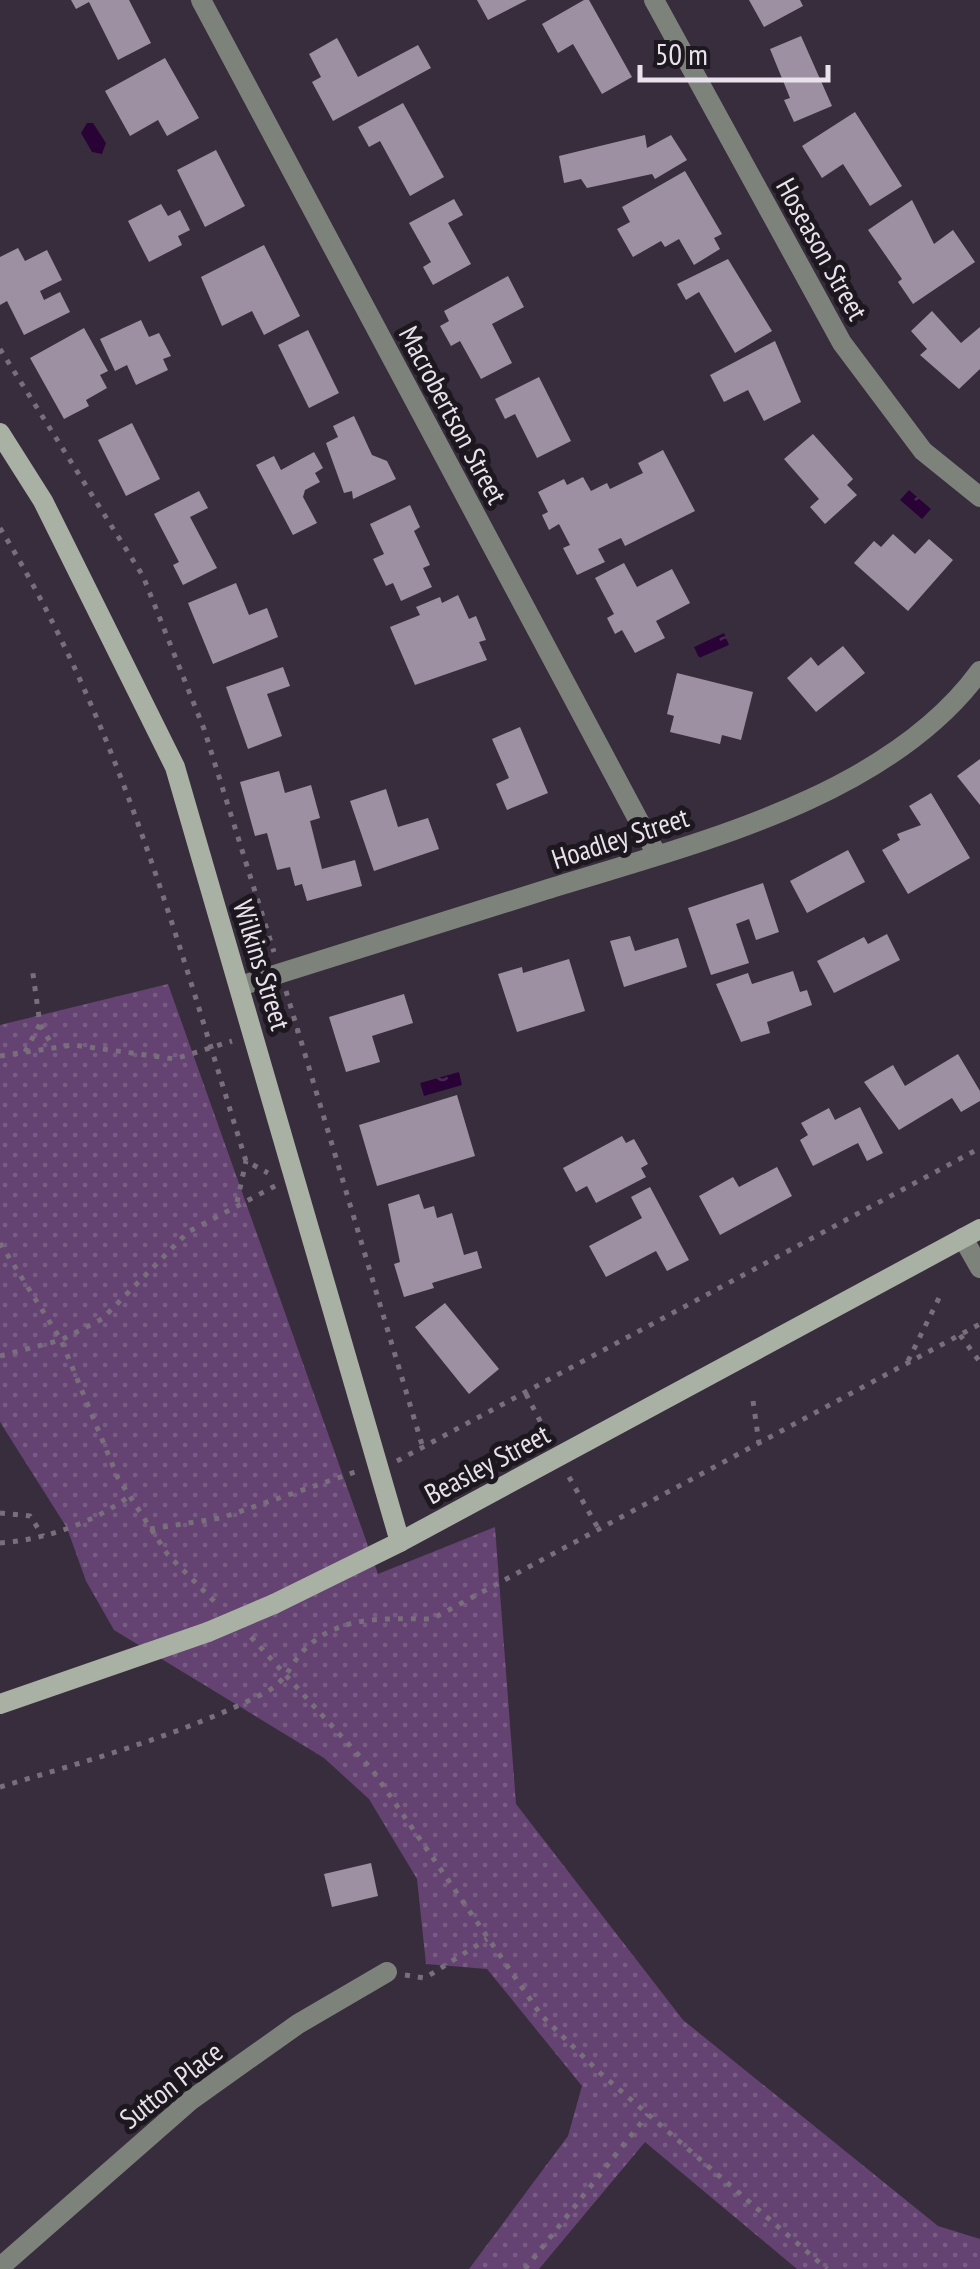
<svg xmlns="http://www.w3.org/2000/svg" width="980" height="2269" font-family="'PT Sans Narrow',sans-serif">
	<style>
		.grass { fill: url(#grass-dots) }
		.water { fill: url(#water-ripples) }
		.building { fill: #9e90a3 }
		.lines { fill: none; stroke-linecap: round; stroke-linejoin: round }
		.path { stroke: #786e7c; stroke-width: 5; stroke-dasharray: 5 8; stroke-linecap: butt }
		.street { stroke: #7d837a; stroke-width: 20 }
		.secondary { stroke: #a8b1a3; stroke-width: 20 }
		.secondary-bridge { stroke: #a8b1a3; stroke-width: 20 }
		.labels { text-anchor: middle; stroke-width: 10; stroke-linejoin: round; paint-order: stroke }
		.street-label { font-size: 28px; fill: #e9e2ec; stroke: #1d181f }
	</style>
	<defs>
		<pattern id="grass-dots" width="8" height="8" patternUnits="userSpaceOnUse" patternTransform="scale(2.5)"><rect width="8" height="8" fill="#644271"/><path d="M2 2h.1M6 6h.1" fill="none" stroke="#7a5d85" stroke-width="1.8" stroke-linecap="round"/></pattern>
		<pattern id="water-ripples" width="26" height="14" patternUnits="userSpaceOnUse" patternTransform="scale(2.5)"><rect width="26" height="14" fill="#290336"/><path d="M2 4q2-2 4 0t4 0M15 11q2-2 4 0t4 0" fill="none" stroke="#482753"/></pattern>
	</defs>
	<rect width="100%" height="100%" fill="#382d3d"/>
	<path class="grass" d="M168 984 378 1574 495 1527 516 1804 683 2020 938 2226 980 2239V2269H797L645 2142 539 2269H469L568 2136 582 2086 487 1969 426 1964 417 1879 369 1799 324 1758 114 1630 86 1581 67 1528 0 1422V1025Z"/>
	<g class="water">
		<path d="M87 123H93L106 143 102 154 92 152 81 133Z"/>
		<path d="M909 490 931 509 922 519 900 500Z"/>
		<path d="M724 633 729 645 699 658 694 647Z"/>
		<path d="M459 1072 462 1085 424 1096 420 1083Z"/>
	</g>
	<g class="building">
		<path d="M71 0H129L151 43 118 60 89 2 76 9Z"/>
		<path d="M477 0H527L488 20Z"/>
		<path d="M584 0H589L632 77 602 94 573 44 558 53 542 24Z"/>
		<path d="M749 0H800L803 6 764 27Z"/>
		<path d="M801 36 832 106 794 122 784 100 790 98 770 49Z"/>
		<path d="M337 38 358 77 418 45 431 68 333 121 312 82 321 77 309 54Z"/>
		<path d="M165 58 199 118 167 136 158 120 130 136 105 91Z"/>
		<path d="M403 103 444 177 410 196 380 141 369 147 358 127Z"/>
		<path d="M855 112 902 186 870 206 843 164 822 178 802 146Z"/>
		<path d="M645 135 647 148 671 135 687 160 655 179 652 174 587 188 581 179 564 183 559 156Z"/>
		<path d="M216 150 245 206 205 227 177 170Z"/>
		<path d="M685 171 722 234 714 238 720 249 694 265 679 239 665 247 661 241 633 257 617 229 630 222 622 207Z"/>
		<path d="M454 199 463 215 448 223 471 264 433 285 423 267 431 262 409 223Z"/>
		<path d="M912 200 934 244 953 230 975 262 913 304 898 282 902 279 868 230Z"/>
		<path d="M161 204 168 216 180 210 190 230 178 236 182 245 149 262 128 221Z"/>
		<path d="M264 245 300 316 264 335 252 311 222 326 201 277Z"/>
		<path d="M18 248 25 261 47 250 62 280 40 291 44 300 60 292 70 312 24 335 7 301 0 305V257Z"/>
		<path d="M728 259 772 331 735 353 699 292 686 300 677 284Z"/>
		<path d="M508 276 524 307 492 324 512 363 481 379 460 341 451 346 440 326 449 321 444 311Z"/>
		<path d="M932 311 961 343 980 327V369L959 389 920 355 927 349 911 331Z"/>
		<path d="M141 320 149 337 159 333 171 356 163 359 168 370 136 385 127 365 115 371 100 339Z"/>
		<path d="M84 328 108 371 100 375 107 388 86 400 89 406 64 419 30 358Z"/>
		<path d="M308 330 339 393 309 408 278 345Z"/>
		<path d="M775 341 801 402 764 421 748 390 724 402 710 375Z"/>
		<path d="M539 377 571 441 537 458 515 414 505 419 495 399Z"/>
		<path d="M354 416 372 455 387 461 396 479 353 499 352 491 344 493 326 443 338 437 333 426Z"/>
		<path d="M132 423 160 479 126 496 98 440Z"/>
		<path d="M813 434 853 479 847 485 857 495 825 524 810 507 819 499 784 459Z"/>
		<path d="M663 450 695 511 625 546 621 538 598 549 605 562 577 575 563 548 570 545 559 524 549 530 542 515 548 512 538 492 564 479 567 485 583 477 591 491 607 483 610 489 643 473 638 463Z"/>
		<path d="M314 452 323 468 315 473 320 482 305 490 303 497 317 523 293 535 256 465 274 456 281 470Z"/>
		<path d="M199 491 208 508 190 517 217 568 183 585 173 565 179 562 154 514Z"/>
		<path d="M410 505 420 527 414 531 430 565 423 568 432 587 401 601 393 583 386 586 373 559 384 554 370 524Z"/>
		<path d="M893 534 915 554 929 539 953 560 908 611 854 563 874 541 881 547Z"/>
		<path d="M624 563 637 587 672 569 690 603 656 621 665 638 635 653 622 630 615 634 607 618 614 614 595 578Z"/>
		<path d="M236 583 249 615 267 608 278 637 213 664 188 603Z"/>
		<path d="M458 595 469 619 476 616 486 640 479 642 487 660 415 685 390 627 420 615 416 607 440 597 442 603Z"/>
		<path d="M843 646 865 673 816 712 787 678 811 657 818 666Z"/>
		<path d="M283 667 290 686 267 694 282 736 248 749 226 687Z"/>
		<path d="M677 673 753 692 741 740 722 735 720 744 670 732 674 716 667 714Z"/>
		<path d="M520 727 548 793 507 810 496 784 509 778 492 739Z"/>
		<path d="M980 759V805L957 776Z"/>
		<path d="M279 771 285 793 311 785 320 818 310 821 322 869 355 860 362 886 307 901 302 884 295 886 290 867 277 870 267 833 255 836 240 782Z"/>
		<path d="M386 789 398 827 428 818 439 849 374 871 350 801Z"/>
		<path d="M931 793 970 858 908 894 882 850 900 840 897 834 921 825 909 806Z"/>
		<path d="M848 850 865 882 807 913 790 881Z"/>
		<path d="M763 883 779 932 756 940 749 919 736 924 749 963 711 975 688 908Z"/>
		<path d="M887 934 900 960 834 993 817 961 864 937 868 944Z"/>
		<path d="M630 936 635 951 678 938 687 967 624 987 610 941Z"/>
		<path d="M569 959 585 1011 517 1032 498 974 522 967 523 973Z"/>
		<path d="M793 971 800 992 807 990 812 1005 767 1022 770 1033 741 1042 716 984 748 973 752 984Z"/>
		<path d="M404 994 413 1023 372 1036 380 1062 346 1072 329 1017Z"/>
		<path d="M958 1054 980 1091V1101L961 1112 952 1098 899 1130 864 1082 893 1065 905 1086Z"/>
		<path d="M457 1095 475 1156 377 1186 359 1125Z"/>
		<path d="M860 1107 883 1153 867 1161 858 1143 813 1166 800 1140 808 1135 801 1123 829 1108 835 1120Z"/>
		<path d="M622 1136 626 1143 634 1139 648 1164 641 1168 646 1177 596 1203 587 1186 576 1192 563 1168Z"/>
		<path d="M777 1167 792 1196 720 1235 699 1196 733 1177 739 1187Z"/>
		<path d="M650 1187 689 1260 667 1271 656 1251 606 1277 589 1246 642 1218 631 1197Z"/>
		<path d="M419 1194 424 1209 434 1206 437 1218 452 1213 464 1255 477 1251 482 1268 432 1283 434 1288 404 1297 394 1264 400 1262 388 1204Z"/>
		<path d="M445 1303 499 1369 469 1394 415 1327Z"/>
		<path d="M371 1863 378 1896 332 1907 324 1874Z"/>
	</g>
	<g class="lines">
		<g class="path">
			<path d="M0 349 143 576 204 729 274 952"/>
			<path d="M0 528C120 723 178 944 246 1161L268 1173"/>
			<path d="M286 991 423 1448"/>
			<path d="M40 1025 54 1048"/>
			<path d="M271 1028 281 1025 298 1031"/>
			<path d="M25 1052 40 1024 32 967"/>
			<path d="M0 1056 73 1045 175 1059 232 1041"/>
			<path d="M237 1202 246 1161"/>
			<path d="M0 1243 61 1340 118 1478 168 1555 218 1605"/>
			<path d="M960 1335 980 1362"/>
			<path d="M0 1356 61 1340 102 1319 188 1232 277 1185"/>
			<path d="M908 1361 939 1298"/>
			<path d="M526 1394 550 1440"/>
			<path d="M753 1401 759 1443"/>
			<path d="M397 1461 980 1148"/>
			<path d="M569 1477 598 1528"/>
			<path d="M0 1513 30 1516 43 1536"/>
			<path d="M150 1529 221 1518 358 1471"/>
			<path d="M0 1543C45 1540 95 1522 131 1495"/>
			<path d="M251 1637 373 1771 541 2015 599 2072 827 2269"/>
			<path d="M0 1787C87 1761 188 1733 268 1691 286 1681 290 1665 303 1651 339 1614 385 1619 432 1619L980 1324"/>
			<path d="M405 1975 425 1978 487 1939"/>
			<path d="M525 2269 648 2114"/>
		</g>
		<g class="street">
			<path d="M201 0 657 855"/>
			<path d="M654 0 842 343 923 451 980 497"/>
			<path d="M240 986C342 954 444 922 545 890 689 845 887 799 980 671"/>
			<path d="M963 1238 980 1268"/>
			<path d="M6 2262 191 2100 298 2024 387 1972"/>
		</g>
		<g class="secondary">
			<path d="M0 433 43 501 175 767 400 1542"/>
			<path d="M274 1604 400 1542 980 1229"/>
			<path d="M0 1704 208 1632"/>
		</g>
		<path class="secondary-bridge" d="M208 1632 274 1604"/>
	</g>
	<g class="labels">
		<g class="street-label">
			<text transform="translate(822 249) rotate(61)" y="10">Hoseason Street</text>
			<text transform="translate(453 415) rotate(62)" y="10">Macrobertson Street</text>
			<text transform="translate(620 838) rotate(-18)" y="10">Hoadley Street</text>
			<text transform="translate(262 965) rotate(73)" y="10">Wilkins Street</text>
			<text transform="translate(487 1464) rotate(-28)" y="10">Beasley Street</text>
			<text transform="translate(171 2085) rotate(-38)" y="10">Sutton Place</text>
		</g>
	</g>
	<path d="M640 65v15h188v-15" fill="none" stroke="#e9e2ec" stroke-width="5"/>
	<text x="655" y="65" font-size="30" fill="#e9e2ec" stroke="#1d181f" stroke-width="8" paint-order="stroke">50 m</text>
</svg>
